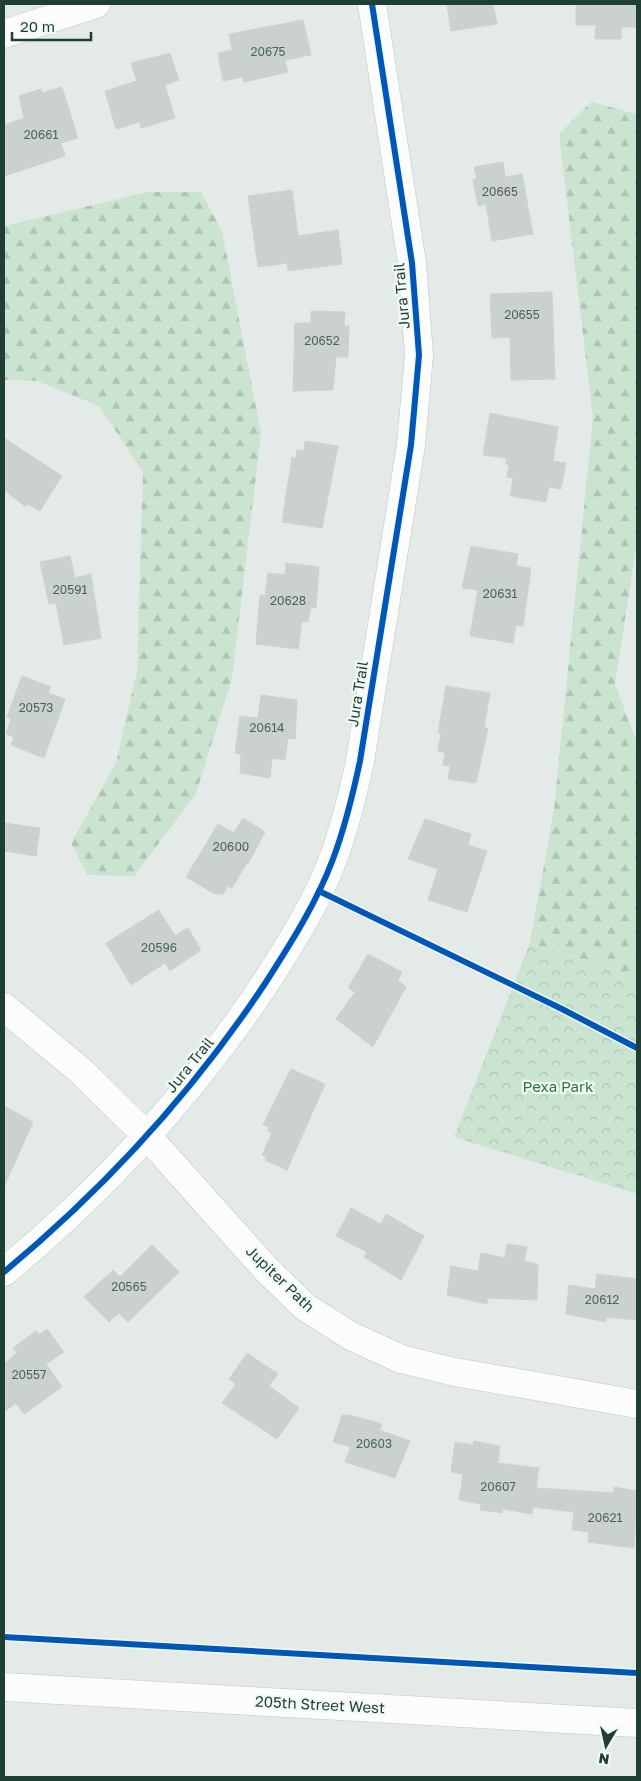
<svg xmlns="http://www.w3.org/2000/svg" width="641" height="1781" font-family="'Golos Text',sans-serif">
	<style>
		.forest { fill: url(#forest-firs) }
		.park { fill: url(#park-crowns) }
		.building { fill: #cad1ce; stroke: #ccd3d0 }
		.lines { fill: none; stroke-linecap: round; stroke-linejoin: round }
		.minor-casing { stroke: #c0c7c4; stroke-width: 29 }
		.minor { stroke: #fbfcfb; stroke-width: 28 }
		.cycleway-casing { stroke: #f1f9f5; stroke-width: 9 }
		.cycleway { stroke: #0057b8; stroke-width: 6 }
		.labels { text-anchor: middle; stroke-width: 4.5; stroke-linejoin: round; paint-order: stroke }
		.number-label { font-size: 12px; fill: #4a645c }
		.street-label { font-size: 15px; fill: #1f3f35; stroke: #f1f9f5 }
		.park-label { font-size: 15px; fill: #257a42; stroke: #f1f9f5 }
	</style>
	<defs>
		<pattern id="forest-firs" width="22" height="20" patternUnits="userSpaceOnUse" patternTransform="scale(1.25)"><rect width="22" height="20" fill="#cbe4d2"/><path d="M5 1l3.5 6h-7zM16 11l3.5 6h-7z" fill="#aec5b5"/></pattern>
		<pattern id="park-crowns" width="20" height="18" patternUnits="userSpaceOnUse" patternTransform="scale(1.25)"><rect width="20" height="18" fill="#cbe4d2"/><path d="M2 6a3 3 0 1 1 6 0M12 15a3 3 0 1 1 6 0" fill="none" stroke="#aec5b5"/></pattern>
	</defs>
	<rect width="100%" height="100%" fill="#e3eae7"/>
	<g class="forest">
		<path d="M591 102 637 114V542L615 684 637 743V978L530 943 554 810 593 418 559 134Z"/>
		<path d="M148 192H201L222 231 261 433 232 678 196 794 134 876 87 875 71 843 116 763 137 671 143 472 99 406 37 381 4 380V226Z"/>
	</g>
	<path class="park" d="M530 943 637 978V1194L454 1137Z"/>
	<g class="building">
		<path d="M447 4H493L497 24 451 31Z"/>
		<path d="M576 4H637V27H621V39H595L596 25H576Z"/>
		<path d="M303 20 311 55 285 60 288 72 244 82 243 77 223 81 218 53 232 50 229 34Z"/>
		<path d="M170 53 179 80 165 85 175 118 141 128 140 122 116 129 105 91 137 81 131 63Z"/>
		<path d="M62 87 78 138 61 143 65 156 4 176V125L24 118 19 96 41 89 42 93Z"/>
		<path d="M503 162 505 177 522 174 533 234 492 241 486 204 478 206 473 180 477 179 474 167Z"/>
		<path d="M292 190 298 236 338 230 342 264 288 271 287 263 258 267 248 196Z"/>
		<path d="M552 292 555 379 511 380 510 337 492 338 490 294Z"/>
		<path d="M311 311 345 312 344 326H349L348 357H336L333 390 293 391 295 323H311Z"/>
		<path d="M490 413 558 427 553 461 566 463 561 489 549 487 546 502 510 496 513 478 507 477 509 465 506 464 507 458 483 455Z"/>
		<path d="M4 438 62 476 40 511 28 504 26 507 4 490Z"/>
		<path d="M305 441 338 446 322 528 282 522 292 457 296 458 297 450 304 451Z"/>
		<path d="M471 546 518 554 516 566 531 568 523 626 516 625 513 643 470 636 478 590 462 588Z"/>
		<path d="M70 556 75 578 91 574 101 638 64 645 56 603 49 604 40 562Z"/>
		<path d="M286 563 319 567 316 608 311 607 308 622 302 621 298 649 256 644 260 595 265 596 268 573 285 575Z"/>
		<path d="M22 676 51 687 48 693 65 699 44 758 11 745 14 737 6 734 11 719 7 717Z"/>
		<path d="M446 686 490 693 484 728H488L476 783 448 779 450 766 443 765 445 753 438 751 441 734 438 733Z"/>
		<path d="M261 695 297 700 295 739 288 738 285 760 272 758 270 778 240 773 241 754 235 753 240 716 258 718Z"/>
		<path d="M243 818 265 832 248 864 247 863 232 888 228 886 223 894H215L186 877 218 824 234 833Z"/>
		<path d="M425 819 471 834 468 845 487 851 467 912 428 900 438 869 408 859Z"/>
		<path d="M4 823 40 828 36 856 4 851Z"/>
		<path d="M159 910 175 936 188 928 201 950 170 971 165 963 131 985 106 943Z"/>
		<path d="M368 954 402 972 398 980 406 987 373 1047 336 1019 355 992 348 988Z"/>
		<path d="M291 1069 325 1084 287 1170 265 1160 267 1157 262 1155 272 1133 268 1131 269 1127 263 1125Z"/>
		<path d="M4 1106 33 1122 4 1187Z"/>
		<path d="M351 1208 381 1224 386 1214 424 1236 401 1280 364 1257 367 1252 336 1236Z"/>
		<path d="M507 1244 527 1247 524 1261 538 1264 537 1300 488 1298 487 1304 447 1295 451 1266 478 1271 481 1253 505 1258Z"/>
		<path d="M152 1245 179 1272 128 1322 119 1313 109 1322 84 1297 113 1270 120 1277Z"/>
		<path d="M597 1274 637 1279V1320L606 1317V1322L566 1314 569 1285 595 1289Z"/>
		<path d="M47 1329 64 1352 46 1364 62 1387 24 1414 16 1403 4 1412V1364L17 1353 13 1348 36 1331 39 1335Z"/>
		<path d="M247 1353 278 1374 269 1386 299 1408 277 1439 222 1403 236 1384 229 1379Z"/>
		<path d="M342 1415H350L382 1424 380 1430 410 1441 395 1478 345 1462 351 1447 333 1442Z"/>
		<path d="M474 1441 500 1446 498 1463 539 1468 536 1488 614 1493V1487L637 1491 634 1548 588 1542 589 1532 572 1530 574 1512 533 1507 532 1514 503 1509 502 1513 480 1510 481 1504 459 1500 463 1474 451 1472 455 1442 473 1445Z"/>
	</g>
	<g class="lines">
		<defs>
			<g id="minor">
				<path d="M4 34 96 4"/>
				<path d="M4 1007 82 1072 147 1136 266 1269 305 1307 351 1336 401 1359 455 1372 637 1404"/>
				<path d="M4 1272C105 1188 194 1091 266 982 291 943 317 902 333 859 345 827 353 794 360 761L411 445 419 355 412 263 372 4"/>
				<path d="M4 1687 637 1723"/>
			</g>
		</defs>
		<use href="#minor" class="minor-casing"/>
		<use href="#minor" class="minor"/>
		<defs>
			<g id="cycleway">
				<path d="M319 891 562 1009 637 1048"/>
				<path d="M4 1272C105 1188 194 1091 266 982 291 943 317 902 333 859 345 827 353 794 360 761L411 445 419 355 412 263 372 4"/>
				<path d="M4 1637 637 1673"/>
			</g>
		</defs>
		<use href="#cycleway" class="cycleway-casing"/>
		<use href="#cycleway" class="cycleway"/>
	</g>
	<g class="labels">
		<g class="number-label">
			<text x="268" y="56">20675</text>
			<text x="41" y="139">20661</text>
			<text x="500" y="196">20665</text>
			<text x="522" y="319">20655</text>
			<text x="322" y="345">20652</text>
			<text x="70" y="594">20591</text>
			<text x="500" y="598">20631</text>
			<text x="288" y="605">20628</text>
			<text x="36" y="712">20573</text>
			<text x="267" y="732">20614</text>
			<text x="231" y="851">20600</text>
			<text x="159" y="952">20596</text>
			<text x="129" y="1291">20565</text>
			<text x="602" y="1304">20612</text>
			<text x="29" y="1379">20557</text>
			<text x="374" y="1448">20603</text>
			<text x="498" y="1491">20607</text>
			<text x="605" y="1522">20621</text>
		</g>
		<g class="street-label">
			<text transform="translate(402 296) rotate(-95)" y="5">Jura Trail</text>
			<text transform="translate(358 694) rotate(-81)" y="5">Jura Trail</text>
			<text transform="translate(190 1065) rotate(-51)" y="5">Jura Trail</text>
			<text transform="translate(280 1279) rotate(44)" y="5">Jupiter Path</text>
			<text transform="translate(320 1705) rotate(3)" y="5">205th Street West</text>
		</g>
		<g class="park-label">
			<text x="558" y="1092">Pexa Park</text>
		</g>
	</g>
	<rect width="641" height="1781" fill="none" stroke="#1f3f35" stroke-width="10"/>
	<g transform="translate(606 1746) rotate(189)" stroke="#f1f9f5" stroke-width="4" paint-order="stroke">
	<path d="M0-4L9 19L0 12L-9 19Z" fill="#1f3f35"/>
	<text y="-8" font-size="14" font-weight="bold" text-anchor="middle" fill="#1f3f35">N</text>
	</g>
	<path d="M12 32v8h79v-8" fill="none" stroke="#1f3f35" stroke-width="2.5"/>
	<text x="20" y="32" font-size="15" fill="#1f3f35" stroke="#f1f9f5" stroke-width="4" paint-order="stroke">20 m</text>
</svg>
